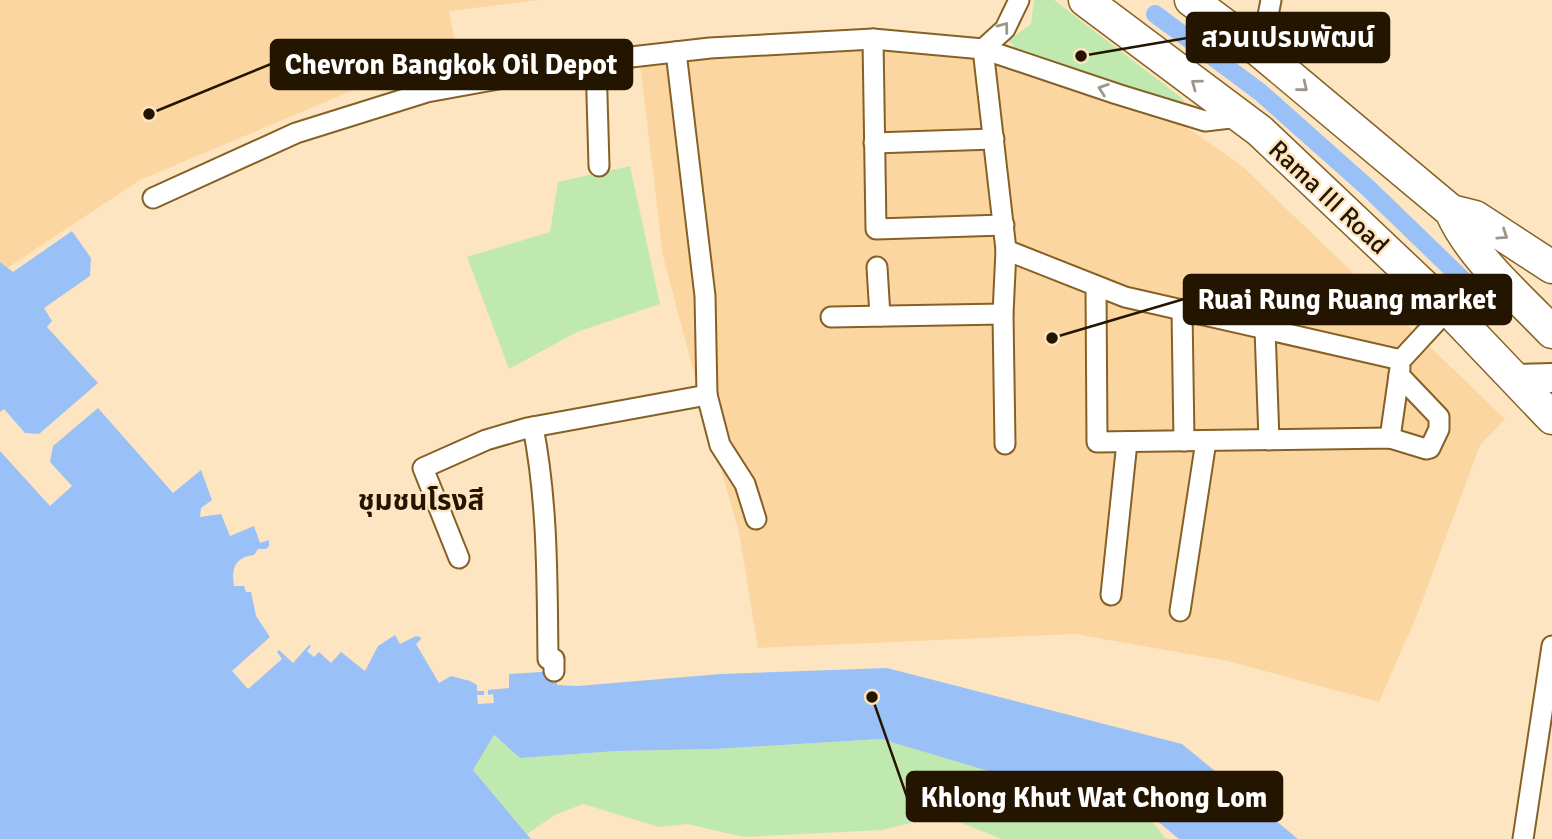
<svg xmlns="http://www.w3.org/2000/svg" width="1552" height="839" font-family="Signika,'Noto Sans Thai',sans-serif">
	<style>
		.built { fill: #fbd6a1 }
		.green { fill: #c0e9b0 }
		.water { fill: #9ac1f7 }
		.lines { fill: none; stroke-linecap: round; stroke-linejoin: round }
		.canal { stroke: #9ac1f7; stroke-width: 18 }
		.street-casing { stroke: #866125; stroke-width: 23 }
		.secondary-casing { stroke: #866125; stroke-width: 32 }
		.primary-casing { stroke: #866125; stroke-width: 35 }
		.street { stroke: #fff; stroke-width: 19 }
		.secondary { stroke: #fff; stroke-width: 28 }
		.primary { stroke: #fff; stroke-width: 32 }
		.oneway { stroke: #9c968c }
		.labels { text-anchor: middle; stroke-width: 5; stroke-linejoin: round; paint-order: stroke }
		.street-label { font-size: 26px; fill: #241500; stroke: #fee5c1 }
		.neighbourhood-label { font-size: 28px; font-weight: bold; fill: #241500; stroke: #fee5c1 }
		.leader { fill: none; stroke: #241500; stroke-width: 2.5 }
		.callout-dot { fill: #241500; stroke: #fee5c1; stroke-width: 2.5 }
		.callout { fill: #241500; stroke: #241500; stroke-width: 2.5 }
		.callout-label { font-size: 28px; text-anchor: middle; font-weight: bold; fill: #fff }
	</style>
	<rect width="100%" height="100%" fill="#fee5c1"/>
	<g class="built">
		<path d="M0 0H539L449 11 456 47 140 180 7 268 0 262Z"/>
		<path d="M852 49 956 53 1185 126 1241 165 1505 419 1480 445 1417 615 1379 702 1228 661 1075 634 758 648 739 532 706 419 663 256 640 64Z"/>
	</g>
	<g class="green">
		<path d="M1034 0H1054L1183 99 1184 102 1181 104 1053 63 1017 49 1008 41 1031 24Z"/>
		<path d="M630 166 660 304 577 332 509 369 467 257 550 232 558 182Z"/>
		<path d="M493 735 520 758 617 751 715 749 881 739 1048 789 1147 815 1166 839H1002L941 815 883 830 744 837 687 824 659 827 583 804 555 815 527 834 473 770Z"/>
	</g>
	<g class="water">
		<path d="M72 231 91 258 90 276 44 308 52 321 47 327 98 383 39 434 25 433 4 409 0 412V262L13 272Z"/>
		<path d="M98 408 173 493 201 470 212 500 201 508 200 517 221 514 230 536 254 526 260 543 269 540V546L266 549H258L254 555C235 557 231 569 234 586H244L246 592H251L256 616 270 637 232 671 248 689 282 659 277 652 279 650 293 663 309 645 311 646 307 651 314 657 319 652 331 663 341 652 365 671 378 646 395 635 400 644 416 636 420 637 421 639 416 644 439 683 451 676 470 681 477 685V691H484V695H477L478 704 494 703 493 694 488 695V690L509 688V674L557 671V685L578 686 720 674 887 668 1182 744 1298 839H1179L1150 815 1048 789 881 739 715 749 617 751 520 758 494 735 473 770 531 839H0V451L50 506 72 486 50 462 53 446Z"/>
	</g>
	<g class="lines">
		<path class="canal" d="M1155 14 1260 92 1368 188 1485 301"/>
		<defs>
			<g id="street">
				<path d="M873 39 876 229 1004 225"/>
				<path d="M983 49 1006 250 1003 314 1005 444"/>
				<path d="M983 49 1005 29 1019 0"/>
				<path d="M1261 52 1271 0"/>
				<path d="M596 61 599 166"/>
				<path d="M874 143 994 139"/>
				<path d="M153 198 296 133 427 92 596 61 710 48 873 39 983 49 1117 94 1205 121 1239 117"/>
				<path d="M1006 250 1125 297 1401 360"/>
				<path d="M877 267 880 316"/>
				<path d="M1096 286 1097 442 1390 438 1426 449 1430 448 1439 429V417L1399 375"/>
				<path d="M1182 310 1184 441"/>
				<path d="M831 317 1003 314"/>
				<path d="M1265 329 1269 440"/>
				<path d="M1401 360 1448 309"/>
				<path d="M707 395 720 445 745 484 756 519"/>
				<path d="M533 427C548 503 547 582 548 659H554V671"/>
				<path d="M1390 438 1400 368"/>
				<path d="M459 558 423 468 486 440 527 428 707 395 705 296 676 52"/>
				<path d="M1111 595 1127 442"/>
				<path d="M1180 611 1206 441"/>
				<path d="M1523 839 1552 646"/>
			</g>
			<path id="secondary" d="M1516 379 1552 378"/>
			<g id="primary">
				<path d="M1085 0 1260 131 1448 309 1552 418"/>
				<path d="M1191 0 1261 52 1451 211C1471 257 1518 296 1552 332"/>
				<path d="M1451 211 1475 217 1552 267"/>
			</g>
		</defs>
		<use href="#street" class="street-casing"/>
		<use href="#secondary" class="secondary-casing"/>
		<use href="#primary" class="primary-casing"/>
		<use href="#street" class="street"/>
		<use href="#secondary" class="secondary"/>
		<use href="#primary" class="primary"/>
	</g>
	<defs><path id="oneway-chevron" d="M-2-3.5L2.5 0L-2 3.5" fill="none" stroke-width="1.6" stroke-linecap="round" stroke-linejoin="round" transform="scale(1.75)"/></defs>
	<g class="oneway">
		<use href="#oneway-chevron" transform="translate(1004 27) rotate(-53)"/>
		<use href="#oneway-chevron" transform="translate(1196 84) rotate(-143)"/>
		<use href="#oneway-chevron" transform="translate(1303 87) rotate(39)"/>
		<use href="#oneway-chevron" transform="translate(1103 89) rotate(-161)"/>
		<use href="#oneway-chevron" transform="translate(1503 235) rotate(34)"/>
	</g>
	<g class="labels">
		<g class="street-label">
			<text transform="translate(1329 197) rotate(43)" y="9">Rama III Road</text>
		</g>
		<g class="neighbourhood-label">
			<text x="421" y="510">ชุมชนโรงสี</text>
		</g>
	</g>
	<path class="leader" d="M1081 56L1187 38M149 114L271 64M1052 338L1184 299M872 697L907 797"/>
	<g class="callout-dot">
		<circle cx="1081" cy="56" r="7"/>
		<circle cx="149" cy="114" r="7"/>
		<circle cx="1052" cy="338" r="7"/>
		<circle cx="872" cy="697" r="7"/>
	</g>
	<g class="callout">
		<rect x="1187" y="13" width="202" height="49" rx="7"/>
		<rect x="271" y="40" width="361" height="49" rx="7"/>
		<rect x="1184" y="275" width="327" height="49" rx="7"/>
		<rect x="907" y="772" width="375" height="49" rx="7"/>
	</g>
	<g class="callout-label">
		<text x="1288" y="47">สวนเปรมพัฒน์</text>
		<text x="451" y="74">Chevron Bangkok Oil Depot</text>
		<text x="1347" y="309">Ruai Rung Ruang market</text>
		<text x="1094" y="807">Khlong Khut Wat Chong Lom</text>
	</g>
</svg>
